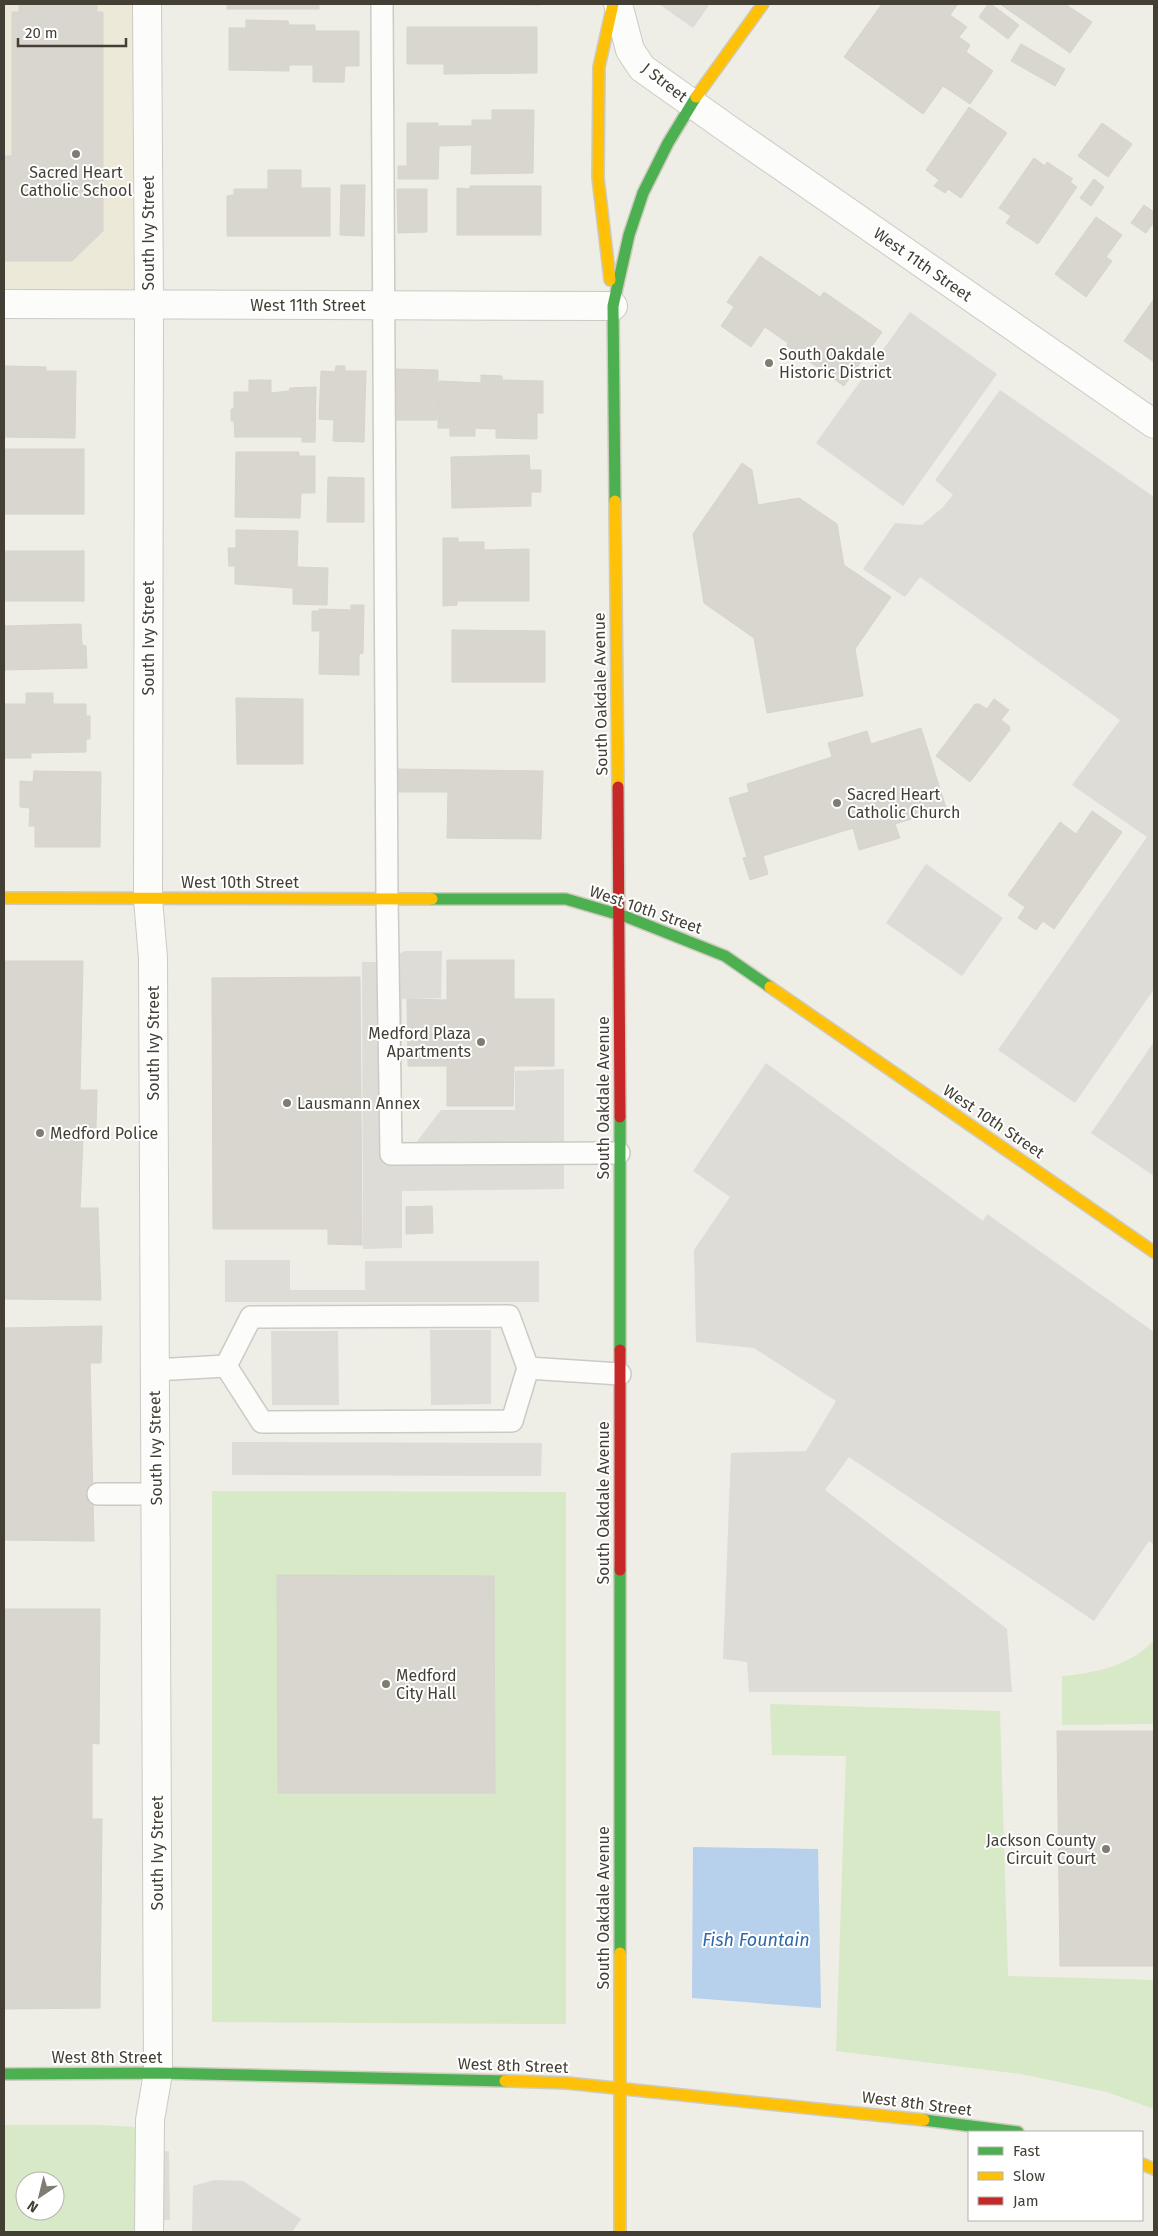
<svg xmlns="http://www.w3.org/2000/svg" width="1158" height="2236" font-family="'Fira Sans',sans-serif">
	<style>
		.education { fill: #ece9d8 }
		.green { fill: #d7e9c6; fill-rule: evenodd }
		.parking { fill: #dddcd6 }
		.water { fill: #b7d0ec }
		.building { fill: #d8d6cf; stroke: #d6d4cc }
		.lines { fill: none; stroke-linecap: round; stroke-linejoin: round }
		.lane-casing { stroke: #cccac4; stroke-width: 24 }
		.street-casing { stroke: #cccac4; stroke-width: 30 }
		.fast-casing { stroke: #cdcbbe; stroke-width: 14 }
		.slow-casing { stroke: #cdcbbe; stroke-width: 14 }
		.jam-casing { stroke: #cdcbbe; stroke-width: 14 }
		.lane { stroke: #fcfcfb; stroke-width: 21 }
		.street { stroke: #fcfcfb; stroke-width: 28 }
		.fast { stroke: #4caf50; stroke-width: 11 }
		.slow { stroke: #ffc107; stroke-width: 11 }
		.jam { stroke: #c62828; stroke-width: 11 }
		.poi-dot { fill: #7f7c72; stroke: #fff; stroke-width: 2 }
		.labels { text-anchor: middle; stroke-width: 4; stroke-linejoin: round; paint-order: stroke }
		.street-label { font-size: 16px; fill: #433f34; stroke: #fff }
		.poi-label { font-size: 16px; fill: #433f34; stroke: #fff; text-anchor: start }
		.water-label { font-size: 18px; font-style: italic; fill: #3068ac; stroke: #fff }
	</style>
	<rect width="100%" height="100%" fill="#eeede6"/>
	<path class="education" d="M4 4H147L149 304H4Z"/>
	<g class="green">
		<path d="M212 1491 566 1492V2024L212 2022Z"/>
		<path d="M1154 1640V1724L1062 1725V1676C1095 1673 1131 1666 1154 1640Z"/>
		<path d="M770 1704 1000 1711 1008 1976 1154 1980V2109L1107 2092 1021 2074 836 2051 846 1756 772 1755Z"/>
		<path d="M4 2125H97L136 2127V2232H4ZM25 2181H55V2211H25Z"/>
	</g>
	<g class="parking">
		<path d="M659 4H710L693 28Z"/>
		<path d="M910 312 997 374 903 506 816 443Z"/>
		<path d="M1000 390 1154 497V989L1075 1103 998 1050 1147 837 1072 785 1120 720 920 577 905 597 863 569 895 523 922 525 942 508 953 495 935 480Z"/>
		<path d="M926 864 1003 918 962 976 886 923Z"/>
		<path d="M405 951H442L441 998 402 999V1161L441 1110H515V1071L564 1069V1189L402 1191V1248L363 1249 362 962H381Z"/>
		<path d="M1154 1042V1176L1091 1133Z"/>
		<path d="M766 1063 983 1221 987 1214 1154 1332V1545L1149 1541 1094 1621 849 1457 825 1490 1007 1629 1012 1692H749L747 1662 723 1659 731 1453 806 1451 836 1401 754 1348 696 1342 694 1250 730 1197 693 1171Z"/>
		<path d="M225 1260H290V1290H365V1261H539V1302H225Z"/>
		<path d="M430 1330H491V1404L431 1405Z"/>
		<path d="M271 1331H338L339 1405H272Z"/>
		<path d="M232 1442 542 1443 541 1476 232 1475Z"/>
		<path d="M169 2151 170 2220H159L158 2152Z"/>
		<path d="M214 2180 243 2181 301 2219 292 2232H192L193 2186Z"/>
	</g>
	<path class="water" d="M693 1847 818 1849 821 2008 692 1998Z"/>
	<g class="building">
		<path d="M19 4H97V12H103V231L72 261H4V156H12V12H19Z"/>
		<rect x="227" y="4" width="92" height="5"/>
		<path d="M468 4H541V5Z"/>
		<path d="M882 4H958L950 15 967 27 959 37 970 45 966 52 993 71 970 104 943 86 923 114 844 57Z"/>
		<path d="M988 4H991L1019 25 1008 39 979 17Z"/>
		<path d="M1000 4H1065L1092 22 1070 53Z"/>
		<path d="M246 20 288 21 289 25H315V31H359V66H345L344 82H313V65H289V71L229 70V28H246Z"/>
		<path d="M407 27H537V73L444 74V64H407Z"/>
		<path d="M1021 44 1065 69 1055 86 1011 61Z"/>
		<path d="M969 107 1007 133 961 198 948 189 945 193 934 186 939 180 926 170Z"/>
		<path d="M492 110H534L533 173 471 174 472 145 439 146 438 179H398V166H407V123H438V126H472V120H492Z"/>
		<path d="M1102 123 1132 144 1108 177 1078 156Z"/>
		<path d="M1034 158 1045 166 1047 162 1073 179 1070 182 1077 187 1038 244 1006 223 1011 216 999 208Z"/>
		<path d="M268 170H301V188H330V236H227V196L234 195V189H268Z"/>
		<path d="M1094 179 1104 187 1091 206 1080 198Z"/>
		<path d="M341 185H365L364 236 340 235Z"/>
		<path d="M470 186H541V235H457V188L470 189Z"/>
		<path d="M397 189H427V232L398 233Z"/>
		<path d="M1144 205 1154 212V222L1146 233 1131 223Z"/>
		<path d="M1096 217 1122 235 1106 257 1112 261 1086 297 1055 274Z"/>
		<path d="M760 256 820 297 824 292 882 332 844 386 787 346 788 343 765 327 751 347 721 326 734 307 727 302Z"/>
		<path d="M1154 299V362L1124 341Z"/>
		<path d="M4 366 46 367V371H76L75 438 4 437Z"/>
		<path d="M336 366H345V371H366L364 442 333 441 334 420 319 419 321 371 335 372Z"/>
		<path d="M395 369 438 370 437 420H395Z"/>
		<path d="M481 375 502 376V380L543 381V413H537V439L496 438V429L475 428V436H450V428H438L439 381 481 383Z"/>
		<path d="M249 380H271V393L289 391 290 388 316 387 315 442H302V437H235L234 421H231V409H234V392H249Z"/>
		<rect x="4" y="449" width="80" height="65"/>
		<path d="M236 452H299V456H315V493H301L300 518 235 517Z"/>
		<path d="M529 455 530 470H541V492H531V506L452 508 451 457Z"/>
		<path d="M742 463 752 470 758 505 799 498 837 524 844 565 891 597 855 649 863 696 767 713 754 638 704 603 693 534Z"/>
		<path d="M328 477 364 478V522H327Z"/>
		<path d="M236 530 298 531 297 567 328 568 327 605 293 604V588L235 584V566H229L228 548H236Z"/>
		<path d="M443 538H458V542H484V550L529 549V601H457V605L443 606Z"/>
		<rect x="4" y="551" width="80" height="50"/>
		<path d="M351 605H364L363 653 359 654V675L319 674 320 631H312V611H319V609L351 610Z"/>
		<path d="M81 624 82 645 86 646 87 668 4 670V626Z"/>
		<path d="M452 630 545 631V682H452Z"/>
		<path d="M26 693H53V704H86V716H90V739H86V752L31 753V758H4V704H26Z"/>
		<path d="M236 698 303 699V764H237Z"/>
		<path d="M994 699 1009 710 1001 720 1009 726 1010 730 970 782 936 756 975 704H979L987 709Z"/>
		<path d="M921 728 946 808 895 824 900 838 859 850 853 828 763 856 768 874 750 880 743 858 747 857 729 798 749 792 747 784 832 757 828 743 867 731 871 744Z"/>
		<path d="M394 769 543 771 541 839 447 838 448 792H394Z"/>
		<path d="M34 771 101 772 100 847H35V826H29L30 808 20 807V781L33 782Z"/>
		<path d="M1092 811 1122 832 1054 929 1043 921 1036 930 1018 918 1025 907 1008 895 1060 822 1076 834Z"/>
		<path d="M447 960H514V999H554V1066H514L513 1106H447V1066H408L407 999 447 1000Z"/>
		<path d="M4 961H83L80 1090H97L96 1128 77 1127V1139H83L80 1208H98L101 1300 4 1299Z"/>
		<path d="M360 977 362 1245 328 1244V1229H213L212 978Z"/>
		<path d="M432 1206 433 1233 406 1234V1207Z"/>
		<path d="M102 1326 101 1363H90L94 1541 4 1540V1328Z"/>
		<path d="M277 1575 494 1576 495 1793H278Z"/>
		<path d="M4 1609H100L99 1744 92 1743V1819H102L100 2008 4 2009Z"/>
		<path d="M1057 1731H1154V1966H1060Z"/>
	</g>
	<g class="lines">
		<defs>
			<g id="lane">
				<path d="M382 4 387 898 391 1154 619 1153"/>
				<path d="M226 1366 262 1422 512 1421 528 1368"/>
				<path d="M154 1370 226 1366 251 1317 509 1316 528 1368 620 1374"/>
				<path d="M98 1494H155"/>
			</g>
			<g id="street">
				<path d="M147 4 149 304 148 899 153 958 158 2073 150 2120 149 2232"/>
				<path d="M618 4 630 50 642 68 728 129 1154 424"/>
				<path d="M4 304 613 306"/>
			</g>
			<g id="fast">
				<path d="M615 501 613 306 629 235 643 193 668 143 696 97"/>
				<path d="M432 899H566L627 917 705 948 725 956 770 987"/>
				<path d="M620 1117V1350"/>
				<path d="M620 1570V1953"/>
				<path d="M4 2074 158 2073 505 2081"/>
				<path d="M924 2120 1018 2132"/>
			</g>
			<g id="slow">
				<path d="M696 97 763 4"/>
				<path d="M610 280 598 178 599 67 613 4"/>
				<path d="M615 501 618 787"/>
				<path d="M4 898 432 899"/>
				<path d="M770 987 1154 1252"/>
				<path d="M620 1953V2232"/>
				<path d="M505 2081 567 2083 924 2120"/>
				<path d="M1142 2164 1154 2169"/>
			</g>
			<g id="jam">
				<path d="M618 787 620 1117"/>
				<path d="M620 1350V1570"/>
			</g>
		</defs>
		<use href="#lane" class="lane-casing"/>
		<use href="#street" class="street-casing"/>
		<use href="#fast" class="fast-casing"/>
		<use href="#slow" class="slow-casing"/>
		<use href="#jam" class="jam-casing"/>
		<use href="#lane" class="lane"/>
		<use href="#street" class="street"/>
		<use href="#fast" class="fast"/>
		<use href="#slow" class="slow"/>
		<use href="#jam" class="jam"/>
	</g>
	<g class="poi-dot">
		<circle cx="76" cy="154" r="5"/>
		<circle cx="769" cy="363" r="5"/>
		<circle cx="837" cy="803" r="5"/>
		<circle cx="481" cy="1042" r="5"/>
		<circle cx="287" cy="1103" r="5"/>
		<circle cx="40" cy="1133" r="5"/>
		<circle cx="386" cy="1684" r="5"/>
		<circle cx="1106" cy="1849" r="5"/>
	</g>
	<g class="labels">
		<g class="street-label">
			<text transform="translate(665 82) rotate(38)" y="6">J Street</text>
			<text transform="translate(148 233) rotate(-90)" y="6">South Ivy Street</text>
			<text transform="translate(923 264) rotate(35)" y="6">West 11th Street</text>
			<text x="308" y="311">West 11th Street</text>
			<text transform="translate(148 638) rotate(-90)" y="6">South Ivy Street</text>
			<text transform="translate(600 694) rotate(-91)" y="6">South Oakdale Avenue</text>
			<text x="240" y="888">West 10th Street</text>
			<text transform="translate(646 909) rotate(19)" y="6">West 10th Street</text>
			<text transform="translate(153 1043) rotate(-90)" y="6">South Ivy Street</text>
			<text transform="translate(603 1098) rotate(-90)" y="6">South Oakdale Avenue</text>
			<text transform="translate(994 1121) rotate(34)" y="6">West 10th Street</text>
			<text transform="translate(155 1448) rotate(-91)" y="6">South Ivy Street</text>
			<text transform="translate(603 1503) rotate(-90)" y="6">South Oakdale Avenue</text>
			<text transform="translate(157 1853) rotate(-90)" y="6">South Ivy Street</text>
			<text transform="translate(603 1908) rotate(-90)" y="6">South Oakdale Avenue</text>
			<text x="107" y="2063">West 8th Street</text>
			<text transform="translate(513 2065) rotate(2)" y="6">West 8th Street</text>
			<text transform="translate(917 2103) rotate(7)" y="6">West 8th Street</text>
		</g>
		<g class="poi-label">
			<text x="76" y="178" text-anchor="middle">Sacred Heart<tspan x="76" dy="18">Catholic School</tspan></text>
			<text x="779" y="360">South Oakdale<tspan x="779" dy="18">Historic District</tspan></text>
			<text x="847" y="800">Sacred Heart<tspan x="847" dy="18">Catholic Church</tspan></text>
			<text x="471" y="1039" text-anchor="end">Medford Plaza<tspan x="471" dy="18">Apartments</tspan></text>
			<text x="297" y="1109">Lausmann Annex</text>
			<text x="50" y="1139">Medford Police</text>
			<text x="396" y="1681">Medford<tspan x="396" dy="18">City Hall</tspan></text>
			<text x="1096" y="1846" text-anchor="end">Jackson County<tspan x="1096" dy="18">Circuit Court</tspan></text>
		</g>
		<g class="water-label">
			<text x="756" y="1946">Fish Fountain</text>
		</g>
	</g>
	<rect width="1158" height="2236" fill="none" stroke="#433f34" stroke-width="10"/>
	<rect x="968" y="2131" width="175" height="90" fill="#ffffff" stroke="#b4b2ae"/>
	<rect x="978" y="2147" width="25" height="8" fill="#4caf50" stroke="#b4b2ae"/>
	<text x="1013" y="2156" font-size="15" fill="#433f34">Fast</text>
	<rect x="978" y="2172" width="25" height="8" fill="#ffc107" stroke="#b4b2ae"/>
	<text x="1013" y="2181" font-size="15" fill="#433f34">Slow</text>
	<rect x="978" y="2197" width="25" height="8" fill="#c62828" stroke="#b4b2ae"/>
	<text x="1013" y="2206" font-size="15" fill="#433f34">Jam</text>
	<g transform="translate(40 2196) rotate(215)"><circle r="24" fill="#ffffff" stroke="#b4b2ae"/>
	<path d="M0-4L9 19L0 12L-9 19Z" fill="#7f7c72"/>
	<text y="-8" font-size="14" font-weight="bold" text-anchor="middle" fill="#433f34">N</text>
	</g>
	<path d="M18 38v8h108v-8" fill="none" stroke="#433f34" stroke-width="2.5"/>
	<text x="25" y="38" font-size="15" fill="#433f34" stroke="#ffffff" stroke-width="4" paint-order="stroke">20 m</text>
</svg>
